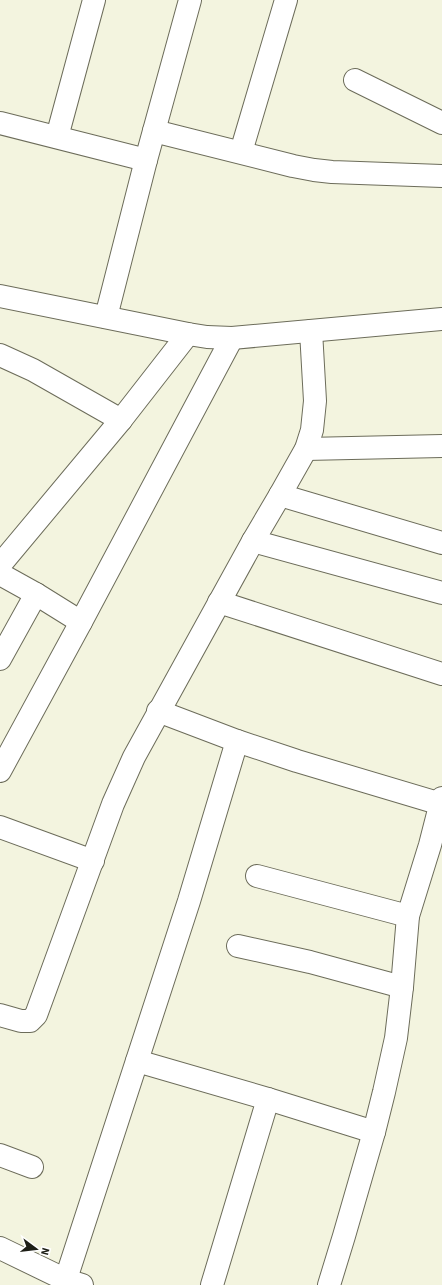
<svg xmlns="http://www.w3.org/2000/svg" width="442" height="1285" font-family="'Source Sans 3',sans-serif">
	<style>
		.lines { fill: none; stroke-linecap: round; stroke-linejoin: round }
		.minor-casing { stroke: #6c6c5a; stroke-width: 24 }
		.minor { stroke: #fff; stroke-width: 22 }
	</style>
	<rect width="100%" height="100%" fill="#f3f4df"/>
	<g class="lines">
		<defs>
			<g id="minor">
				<path d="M355 80 442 123"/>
				<path d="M0 123 146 160"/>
				<path d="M154 131 293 166 314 170 332 172 442 176"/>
				<path d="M57 137 94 0"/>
				<path d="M241 152 286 0"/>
				<path d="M0 296 188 334 207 337 232 338 442 319"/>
				<path d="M106 317 146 160 190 0"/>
				<path d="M0 355 33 370 121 420"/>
				<path d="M306 449 442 446"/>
				<path d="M280 495 442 543"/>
				<path d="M253 541 442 593"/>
				<path d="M0 565 121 420 188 334"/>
				<path d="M0 574 36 594 81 622"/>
				<path d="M219 602 442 674"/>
				<path d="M0 659 36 594"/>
				<path d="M158 711 237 741 297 761 441 804"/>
				<path d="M0 771 81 622 232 338"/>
				<path d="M0 827 93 861"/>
				<path d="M257 876 408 916"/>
				<path d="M238 946 310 962 402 987"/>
				<path d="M0 1015 21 1021H30L36 1015 113 804 134 757 253 541 280 495 306 449 312 430 315 401 311 331"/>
				<path d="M137 1061 268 1099 374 1132"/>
				<path d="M0 1155 32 1167"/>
				<path d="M0 1248 66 1280 82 1285"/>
				<path d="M64 1285 189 901 237 741"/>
				<path d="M212 1285 268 1099"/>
				<path d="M329 1285 344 1236 374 1132 384 1092 396 1038 402 987 408 916 430 845 442 798"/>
			</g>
		</defs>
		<use href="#minor" class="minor-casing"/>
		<use href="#minor" class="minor"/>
	</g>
	<g transform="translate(36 1249) rotate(105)" stroke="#ffffff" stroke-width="3" paint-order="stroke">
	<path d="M0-3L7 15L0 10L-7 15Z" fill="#1d1e16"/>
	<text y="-6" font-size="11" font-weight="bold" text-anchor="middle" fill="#1d1e16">N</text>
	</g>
</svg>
